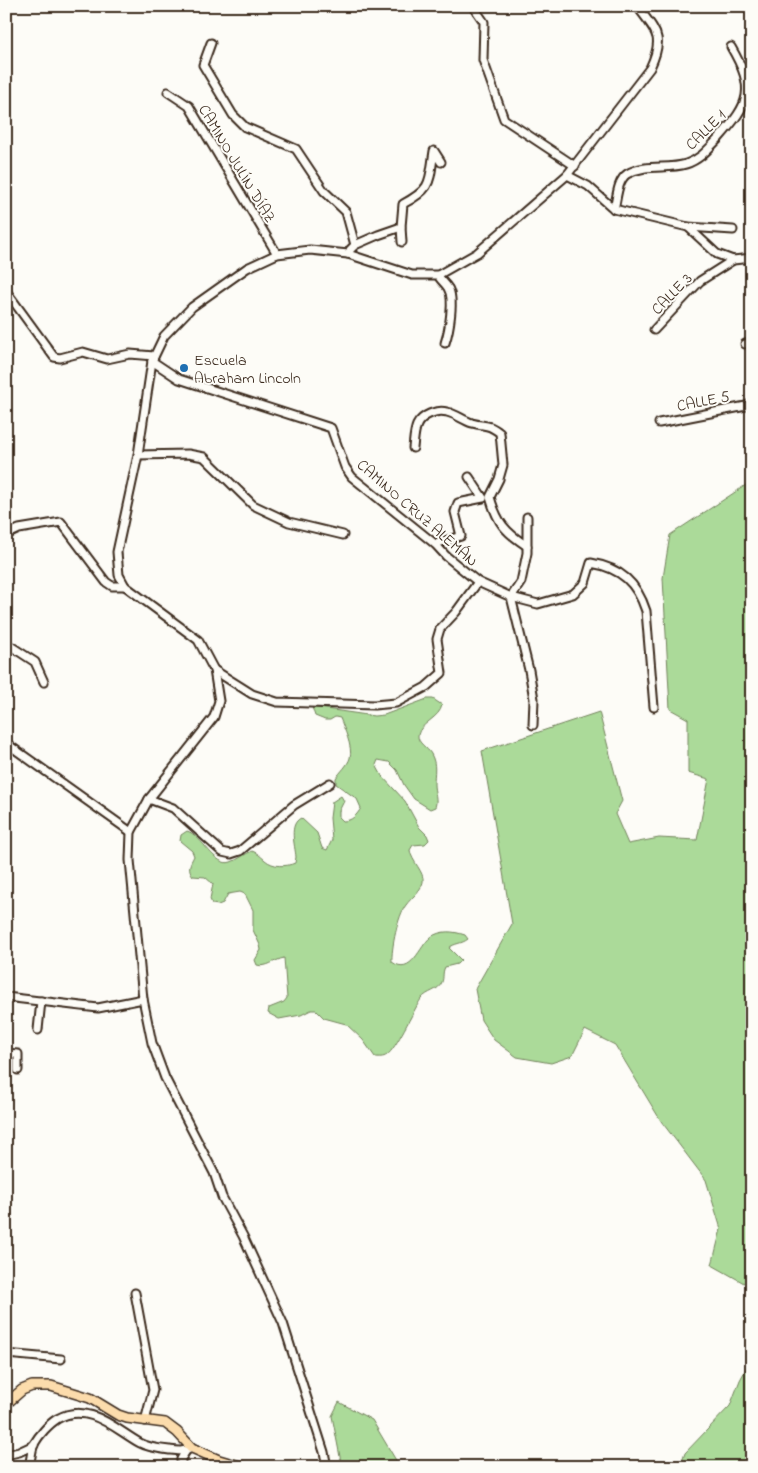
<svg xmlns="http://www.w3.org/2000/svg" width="758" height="1473" font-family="'Indie Flower',sans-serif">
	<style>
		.green { fill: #abda99; stroke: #73825c }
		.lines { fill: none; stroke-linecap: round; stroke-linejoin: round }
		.minor-casing { stroke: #3b2a1e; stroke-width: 11 }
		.major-casing { stroke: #3b2a1e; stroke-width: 12 }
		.minor { stroke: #fdfcf7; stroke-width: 7 }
		.major { stroke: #fcdcac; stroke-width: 9 }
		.poi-dot { fill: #1f6fb2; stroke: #fdfcf7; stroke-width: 2 }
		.labels { text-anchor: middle; stroke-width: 4; stroke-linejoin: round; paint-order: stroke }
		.street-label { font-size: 16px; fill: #3b2a1e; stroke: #fdfcf7 }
		.poi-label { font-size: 16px; fill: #3b2a1e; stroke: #fdfcf7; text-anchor: start }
	</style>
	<rect width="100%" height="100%" fill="#fdfcf7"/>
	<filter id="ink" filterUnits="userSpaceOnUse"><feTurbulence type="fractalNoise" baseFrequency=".02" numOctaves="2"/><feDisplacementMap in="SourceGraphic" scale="10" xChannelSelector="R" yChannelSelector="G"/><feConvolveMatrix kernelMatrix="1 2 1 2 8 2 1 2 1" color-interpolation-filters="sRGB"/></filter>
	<g filter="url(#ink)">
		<g class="green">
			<path d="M752 481V1279L744 1283 712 1265 721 1229 706 1180 661 1121 615 1045 585 1030 572 1056 551 1063 517 1057 494 1040 481 1020 475 989 512 924 482 751 599 712 622 801 615 814 628 844 659 838 697 840 709 779 688 773V719L670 709 663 578 670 535Z"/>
			<path d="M427 699H433L442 705C440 718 420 723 418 735 417 743 428 748 431 754 437 765 434 773 434 784 434 792 438 799 435 807L430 809 414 799 404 785 397 770 389 762 378 760 376 765 382 776 405 801 419 827 427 835 429 840 425 844 413 845 410 850C411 861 425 872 423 882 421 891 411 898 406 905 398 915 391 949 392 962 412 976 419 946 431 937 441 930 453 931 465 935L468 939C462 944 454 943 449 948L461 960 457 964 445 967C442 973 444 977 442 982 439 991 427 991 421 999 413 1011 396 1049 387 1055 383 1058 379 1057 375 1057L363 1040 346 1024 324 1018 316 1010H311L301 1015 279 1019 268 1013 269 1008 284 1002 287 998 284 958C274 960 267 968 257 965L255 960 261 950 260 945 253 930V910L245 894 240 892 228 894 223 903 218 905 212 904 210 899 213 884 205 877 193 876C187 868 190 864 194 856L192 851 180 841 181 835 187 831C202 835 215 868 231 862 238 860 244 854 252 851 258 853 260 856 265 860 273 867 286 867 295 863L296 857C295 845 288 824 301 818L317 833 322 848 327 850 332 840 330 818 332 802 341 796 344 801 339 811V817L343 821C352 821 357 815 361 808L357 799 336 784V778C340 772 348 765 350 758 353 746 344 729 340 718L335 717 330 720H325L315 716 312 707 374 716 384 715Z"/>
			<path d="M752 1358V1467H680L685 1453 730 1406 740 1380Z"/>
			<path d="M339 1402 372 1420 397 1462V1467H342L332 1416Z"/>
		</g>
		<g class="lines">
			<defs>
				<g id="minor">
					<path d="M473 6 484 22 483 60 504 119 575 166"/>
					<path d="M211 43 203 65 233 115 245 127 296 149 324 191 346 212 355 245 350 250 348 254"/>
					<path d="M168 92 189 106 277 254"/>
					<path d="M567 175 588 186 614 209 688 227 717 254 733 260 752 258"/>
					<path d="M614 209C617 199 617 181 627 174 646 163 667 170 686 164 701 159 709 148 719 138 750 103 756 90 731 47"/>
					<path d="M401 227 402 242"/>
					<path d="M688 227 733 230"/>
					<path d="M355 245 378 235 401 227 403 204C433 188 429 182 434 151L441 162"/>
					<path d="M438 275C440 280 445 283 448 288 455 299 449 331 445 343"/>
					<path d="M6 291 54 357 60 358 83 352 107 359 130 354 154 356"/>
					<path d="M654 330 700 281 733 260"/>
					<path d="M745 344 752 342"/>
					<path d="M152 361 179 379 331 428 345 467 352 477 435 544 446 556 478 582 511 597 538 604 573 594 585 583 591 563C621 568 637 583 646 611L654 707"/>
					<path d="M659 423 746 406 752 403"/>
					<path d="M413 448C414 440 414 432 417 425 422 415 437 409 447 412 456 414 463 420 472 423 486 427 487 423 500 433L503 465 499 479 490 497C497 522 505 532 527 546"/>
					<path d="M138 455 188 454 204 457 253 505 289 522 343 535"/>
					<path d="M527 517V553L521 582 511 597 529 670 534 699 533 725"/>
					<path d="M6 535 19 529 61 522 106 582 112 586H125"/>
					<path d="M435 544 461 536 455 512 458 503 483 498 469 477"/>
					<path d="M6 643 35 662 44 682"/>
					<path d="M214 670 252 694 277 702 374 705 396 703 426 687 442 673 437 639 440 629 456 612 478 582"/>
					<path d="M6 743 131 832"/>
					<path d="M149 799 173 808 222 852 231 854 240 851 294 805 330 783"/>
					<path d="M6 997 98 1008 143 999"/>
					<path d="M38 1030 41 1001"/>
					<path d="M6 1053 18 1054V1070"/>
					<path d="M135 1293 153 1390 145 1421"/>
					<path d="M6 1354 61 1359"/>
					<path d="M6 1455 19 1452 34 1445"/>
					<path d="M29 1467C31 1460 31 1451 34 1444 39 1435 49 1424 57 1419 88 1401 115 1429 140 1443 149 1448 160 1449 170 1450 178 1451 184 1452 192 1448"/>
					<path d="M181 1467V1459L186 1451"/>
					<path d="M327 1467 324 1452 283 1323 243 1236 222 1197 214 1173 165 1078 152 1043 143 999 130 860 131 832 149 799 214 717 219 701 214 670 198 640 125 586 119 575 117 552 138 455 152 361 164 336 192 307 247 268 277 254 310 250 348 254 412 275H438L477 253 567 175 650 68C665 36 656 32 637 6"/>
				</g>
				<path id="major" d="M6 1404 22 1390 32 1386H51L90 1398 118 1415 127 1418 165 1423 177 1432 192 1448 219 1460 243 1467"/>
			</defs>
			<use href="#minor" class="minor-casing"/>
			<use href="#major" class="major-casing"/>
			<use href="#minor" class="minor"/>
			<use href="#major" class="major"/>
		</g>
	</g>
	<circle class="poi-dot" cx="184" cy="368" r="5"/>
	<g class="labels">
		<g class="street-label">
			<text transform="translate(705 129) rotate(-45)" y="6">CALLE 1</text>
			<text transform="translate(238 163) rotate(59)" y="6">CAMINO JULÍN DÍAZ</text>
			<text transform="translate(671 293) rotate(-46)" y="6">CALLE 3</text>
			<text transform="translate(703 400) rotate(-11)" y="6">CALLE 5</text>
			<text transform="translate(418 512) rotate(41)" y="6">CAMINO CRUZ ALEMÁN</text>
		</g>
		<g class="poi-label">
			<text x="194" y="365">Escuela<tspan x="194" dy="18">Abraham Lincoln</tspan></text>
		</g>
	</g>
	<rect width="758" height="1473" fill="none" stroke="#fdfcf7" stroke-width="25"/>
	<rect x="12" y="12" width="733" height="1448" fill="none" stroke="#3b2a1e" stroke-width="2" filter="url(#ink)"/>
</svg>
